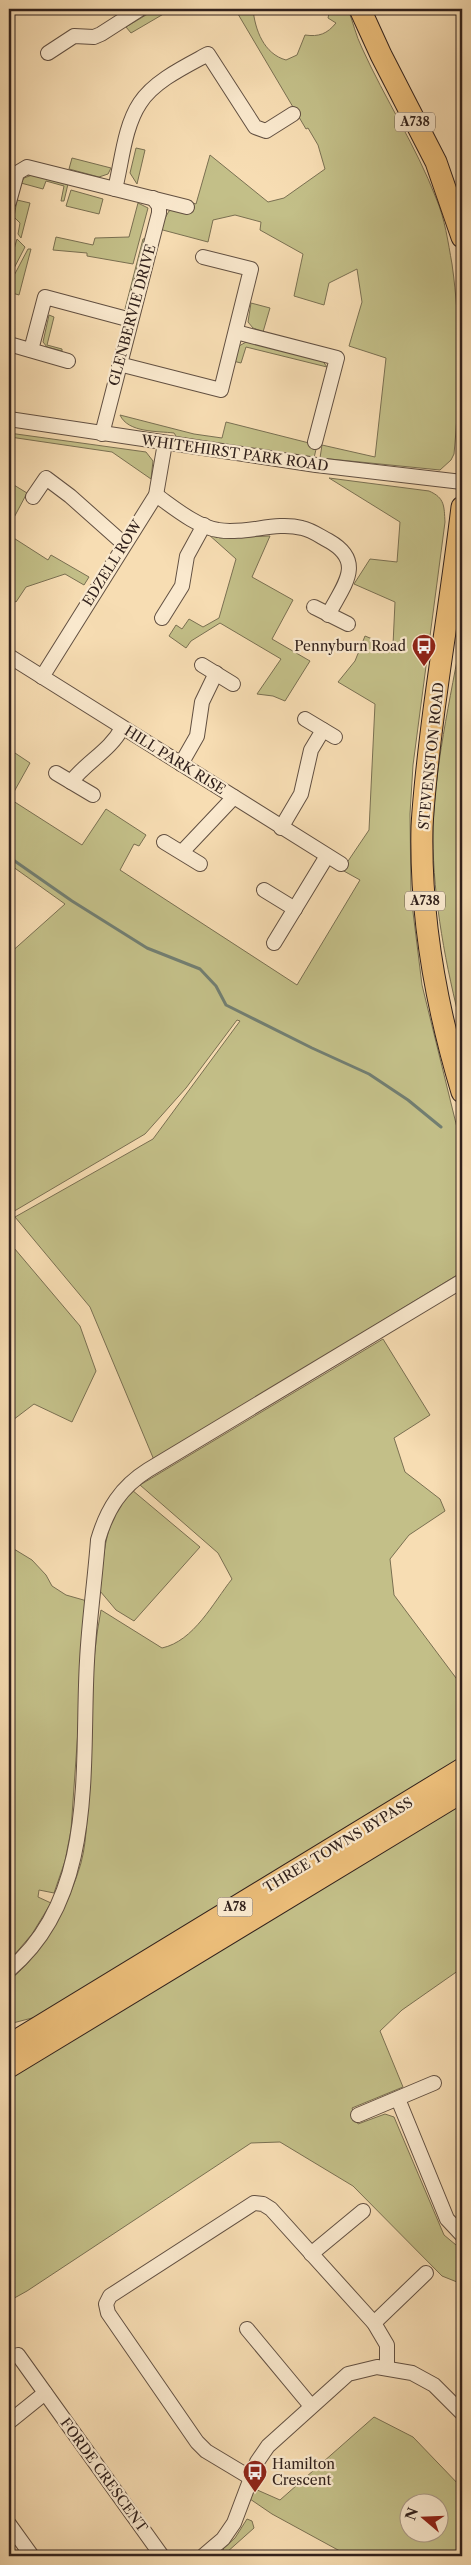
<svg xmlns="http://www.w3.org/2000/svg" width="471" height="2565" font-family="'Libre Caslon Text',serif">
	<style>
		.green { fill: #c3bf88; stroke: #7a7052; fill-rule: evenodd }
		.lines { fill: none; stroke-linecap: round; stroke-linejoin: round }
		.stream { stroke: #727e71; stroke-width: 3 }
		.minor-casing { stroke: #625042; stroke-width: 16 }
		.highway-casing { stroke: #31211c; stroke-width: 23 }
		.minor { stroke: #fae9ce; stroke-width: 14 }
		.highway { stroke: #ecbe7a; stroke-width: 21 }
		.labels { text-anchor: middle; stroke-width: 4.5; stroke-linejoin: round; paint-order: stroke }
		.shield { fill: #fae9ce; stroke: #6d5d51; stroke-width: 1 }
		.shield-label { font-size: 12px; font-weight: bold; fill: #31211c }
		.street-label { font-size: 14px; fill: #31211c; stroke: #fae9ce }
		.poi-label { font-size: 14px; fill: #31211c; stroke: #fae9ce; text-anchor: end }
	</style>
	<rect width="100%" height="100%" fill="#f7ddb3"/>
	<filter id="stains"><feTurbulence type="fractalNoise" baseFrequency=".004" numOctaves="4"/><feColorMatrix values="0 0 0 0 .2 0 0 0 0 .09 0 0 0 0 .02 0 0 0 .5 -.17"/></filter>
	<radialGradient id="worn" r=".72"><stop offset=".6" stop-color="#630" stop-opacity="0"/><stop offset="1" stop-color="#630" stop-opacity=".3"/></radialGradient>
	<g class="green">
		<path d="M156 9H172L131 33 126 27Z"/>
		<path d="M235 9H253C255 30 264 54 286 60L297 55 305 35C319 37 327 34 336 23L328 18 330 9H348C353 22 356 36 362 48 385 99 416 146 436 198 445 219 448 242 452 264 461 328 460 390 454 454L451 460 440 470 320 458 322 445 375 457 386 358 349 346 362 302 357 269 329 283 324 305 294 296 303 254 260 230 261 222 235 215 213 220 208 242 159 229 169 211 190 202 196 204 210 155 268 202 284 198 325 169 318 145 308 128 306 129Z"/>
		<path d="M136 148 145 150 137 184 130 173Z"/>
		<path d="M72 158 111 168 108 174 99 177 69 169Z"/>
		<path d="M32 175 68 184 64 201H61L64 186 46 181 43 189 21 183 24 178Z"/>
		<path d="M71 190 103 199 99 214 66 206Z"/>
		<path d="M17 200 30 203 21 238 18 234 20 223 14 217Z"/>
		<path d="M138 203 148 208 133 264 87 256V253L53 250 56 237 93 245 95 238 129 237Z"/>
		<path d="M147 238 129 305 125 309 143 239Z"/>
		<path d="M17 239 25 247 10 276 9 266Z"/>
		<path d="M28 249H31L19 295 9 292V285Z"/>
		<path d="M251 303 270 308 263 332 253 328 248 322Z"/>
		<path d="M49 315 54 317 47 345 62 349V351L47 347 43 342Z"/>
		<path d="M248 341 322 360 327 367 246 347 241 363 233 361 239 346Z"/>
		<path d="M120 415 194 434 222 438 226 422 317 445 314 458 178 439 174 433C158 431 128 433 120 415Z"/>
		<path d="M9 433 146 452 153 461 151 479 112 452 10 437 9 439Z"/>
		<path d="M329 478 429 491C445 498 444 506 445 522L413 765 410 814 411 896 422 985 462 1148V1272L154 1460 90 1307 15 1217 153 1139 240 1021 237 1020 186 1088 145 1134 11 1213 9 1210V954L65 904 9 864V749L30 763 10 799 82 845 106 809 146 835 139 846 134 844 120 870 297 985 360 880 342 870 369 830 375 704 338 682 355 661 365 636 392 647 393 645 395 602 354 584 370 559 397 562 400 522Z"/>
		<path d="M9 482 27 493 9 527Z"/>
		<path d="M208 534 220 538 270 536 252 577 293 600 272 639 310 661 285 701 273 696 257 694 281 659 220 623 191 641 186 648 169 636 176 625 182 629 189 619 203 627 219 618 236 559Z"/>
		<path d="M9 535 48 560 51 555 89 577 84 585 65 574 26 587 16 602 9 598V554L12 549 9 546Z"/>
		<path d="M462 633V1030C446 966 433 901 433 836 433 773 451 696 462 633Z"/>
		<path d="M9 1242 80 1326 96 1371 72 1422 34 1404 9 1423Z"/>
		<path d="M383 1339 430 1415 394 1438 405 1472 440 1499 445 1511 409 1535 390 1559 394 1595 462 1686V1759L36 2017 9 2024V1981C44 1952 68 1907 81 1863 88 1837 87 1806 88 1780 91 1723 90 1666 101 1610L162 1648C194 1641 213 1603 232 1579L218 1553 140 1485Z"/>
		<path d="M132 1490 200 1547 134 1621 116 1610 100 1591C104 1554 104 1518 132 1490Z"/>
		<path d="M9 1546 32 1560 46 1575 52 1586 66 1595 87 1601 71 1830 65 1861 54 1893 39 1890 38 1897 51 1903 32 1934 9 1961Z"/>
		<path d="M462 1804V1968L402 2010 380 2031 403 2087 352 2108 358 2124 385 2114 394 2117 444 2235 462 2250V2284L442 2276 353 2186 280 2142 251 2143 27 2291 9 2301V2079Z"/>
		<path d="M374 2417 413 2437 462 2488V2556H349L272 2514 250 2499 255 2489 280 2500ZM408 2502H438V2532H408Z"/>
		<path d="M247 2519 252 2521 254 2528 226 2553 223 2549 235 2538Z"/>
	</g>
	<g class="lines">
		<path class="stream" d="M9 857 72 901 147 948 200 969 216 986 226 1005 312 1048 369 1074 408 1100 441 1127"/>
		<defs>
			<g id="minor">
				<path d="M48 53 74 36 94 37 101 34 140 9"/>
				<path d="M115 189C122 162 124 127 140 103 154 81 186 66 208 54L255 127 266 131 293 114"/>
				<path d="M9 202 17 173 27 167 187 207"/>
				<path d="M236 332 337 358 315 442"/>
				<path d="M9 344 68 361"/>
				<path d="M31 350 45 297 131 320"/>
				<path d="M119 364 221 390 251 269 203 257"/>
				<path d="M9 419 316 465 462 482"/>
				<path d="M102 434 159 213V206L153 198"/>
				<path d="M156 495C173 507 197 527 218 530 245 535 275 521 302 528 312 530 321 537 329 541 366 562 343 586 328 615"/>
				<path d="M33 497 46 478 70 496 124 544"/>
				<path d="M314 607 348 624"/>
				<path d="M162 618 182 586 187 556 204 525"/>
				<path d="M9 656 341 864"/>
				<path d="M202 665 233 684"/>
				<path d="M42 677 156 495 165 443"/>
				<path d="M305 719 335 737"/>
				<path d="M181 764 197 736 202 702 216 673"/>
				<path d="M56 773 93 795"/>
				<path d="M71 782C86 762 110 751 122 728"/>
				<path d="M281 828 301 794 311 750 323 730"/>
				<path d="M164 842 200 864"/>
				<path d="M182 852 234 797"/>
				<path d="M264 890 295 909"/>
				<path d="M274 943 327 856"/>
				<path d="M9 1970C98 1896 81 1764 87 1661 89 1621 95 1580 98 1540 107 1509 121 1487 148 1470L462 1281"/>
				<path d="M398 2099 447 2219 462 2235"/>
				<path d="M358 2115 434 2083"/>
				<path d="M311 2254 363 2211"/>
				<path d="M374 2323 426 2273"/>
				<path d="M247 2329 311 2406"/>
				<path d="M18 2355 162 2556"/>
				<path d="M9 2422 45 2393"/>
				<path d="M251 2478 206 2451 197 2442 108 2313 106 2304 110 2296 254 2203 263 2204 271 2209 374 2323 387 2345V2367"/>
				<path d="M9 2524 32 2556"/>
				<path d="M203 2556 223 2539 234 2523 257 2462 268 2446 348 2374 377 2367 412 2373 434 2385 462 2413"/>
			</g>
			<g id="highway">
				<path d="M360 9 381 55 436 162 462 237"/>
				<path d="M462 507C454 575 443 642 434 710 429 749 424 788 422 827 420 917 436 1006 462 1092"/>
				<path d="M9 2045 462 1769"/>
				<path d="M9 2067 462 1792"/>
			</g>
		</defs>
		<use href="#minor" class="minor-casing"/>
		<use href="#highway" class="highway-casing"/>
		<use href="#minor" class="minor"/>
		<use href="#highway" class="highway"/>
	</g>
	<defs>
		<symbol id="bus-pin" viewBox="-11 -11 22 30"><path d="M0 17L-7.5 6A9.5 9.5 0 1 1 7.5 6Z" fill="#8f2418" stroke="#fae9ce"/><path d="M-5-6H5V4H4V6H2V4H-2V6H-4V4H-5ZM-3.5-4V0h7V-4ZM-3.5 1.2v1.5H-2V1.2ZM2 1.2v1.5H3.5V1.2Z" fill="#fff"/></symbol>
	</defs>
	<g fill-rule="evenodd">
		<use href="#bus-pin" x="410" y="632" width="28" height="38"/>
		<use href="#bus-pin" x="241" y="2458" width="28" height="38"/>
	</g>
	<g class="labels">
		<g class="shield">
			<rect x="395" y="112.5" width="40" height="19" rx="4"/>
			<rect x="405" y="891.5" width="40" height="19" rx="4"/>
			<rect x="217.5" y="1897.5" width="35" height="19" rx="4"/>
		</g>
		<g class="shield-label">
			<text x="415" y="126">A738</text>
			<text x="425" y="905">A738</text>
			<text x="235" y="1911">A78</text>
		</g>
		<g class="street-label">
			<text transform="translate(132 315) rotate(-75)" y="5">GLENBERVIE DRIVE</text>
			<text transform="translate(235 453) rotate(8)" y="5">WHITEHIRST PARK ROAD</text>
			<text transform="translate(112 563) rotate(-58)" y="5">EDZELL ROW</text>
			<text transform="translate(431 756) rotate(-84)" y="5">STEVENSTON ROAD</text>
			<text transform="translate(175 760) rotate(32)" y="5">HILL PARK RISE</text>
			<text transform="translate(338 1845) rotate(-31)" y="5">THREE TOWNS BYPASS</text>
			<text transform="translate(104 2475) rotate(54)" y="5">FORDE CRESCENT</text>
		</g>
		<g class="poi-label">
			<text x="406" y="651">Pennyburn Road</text>
			<text x="272" y="2469" text-anchor="start">Hamilton<tspan x="272" dy="16">Crescent</tspan></text>
		</g>
	</g>
	<rect width="471" height="2565" fill="none" stroke="#f7ddb3" stroke-width="30"/>
	<rect x="10" y="10" width="451" height="2545" fill="none" stroke="#31211c" stroke-width="2.5"/>
	<rect x="15" y="15" width="441" height="2535" fill="none" stroke="#31211c"/>
	<g transform="translate(424 2518) rotate(289)"><circle r="24" fill="#fae9ce" stroke="#aa9987"/>
	<path d="M0-4L9 19L0 12L-9 19Z" fill="#8f2418"/>
	<text y="-8" font-size="14" font-weight="bold" text-anchor="middle" fill="#31211c">N</text>
	</g>
	<rect width="100%" height="100%" filter="url(#stains)"/>
	<rect width="100%" height="100%" fill="url(#worn)"/>
</svg>
